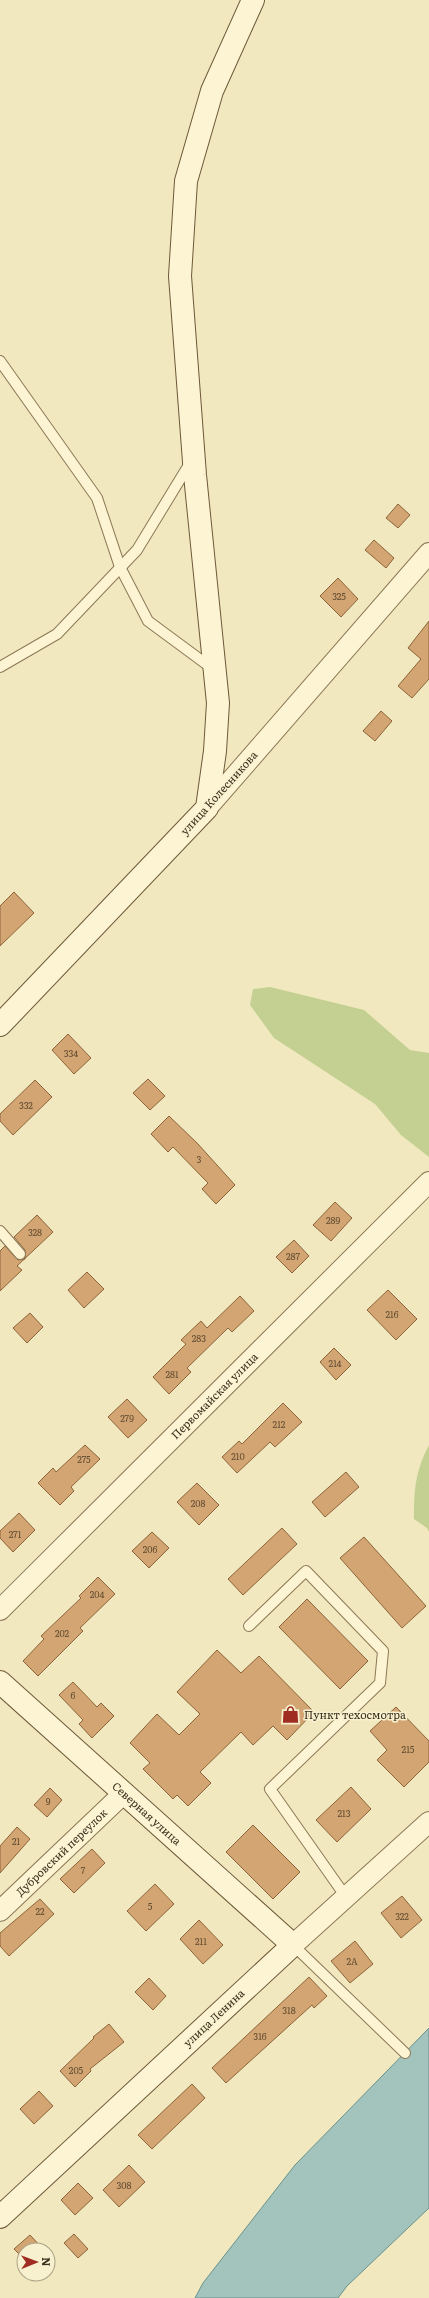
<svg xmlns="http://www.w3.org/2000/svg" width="429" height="2298" font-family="Literata,serif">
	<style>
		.green { fill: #c3d092 }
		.water { fill: #a3c3bd; stroke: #69928c }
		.building { fill: #d3a572; stroke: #8d643a }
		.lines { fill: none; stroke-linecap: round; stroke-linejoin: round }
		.lane-casing { stroke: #8c7856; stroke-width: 12 }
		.street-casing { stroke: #8c7856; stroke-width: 22 }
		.secondary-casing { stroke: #6d5939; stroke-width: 24 }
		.lane { stroke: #fcf4d3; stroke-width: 10 }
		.street { stroke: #fcf4d3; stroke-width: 20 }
		.secondary { stroke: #fcf4d3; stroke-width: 22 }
		.labels { text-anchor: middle; stroke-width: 3; stroke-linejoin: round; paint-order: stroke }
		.number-label { font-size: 9px; fill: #604c32 }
		.street-label { font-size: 11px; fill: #3a2e1c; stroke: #f8f1cf }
		.poi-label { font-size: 11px; fill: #3a2e1c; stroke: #f8f1cf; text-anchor: start }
	</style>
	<rect width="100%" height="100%" fill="#f1e8bf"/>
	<g class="green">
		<path d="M270 987 364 1010 410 1050 429 1053V1157L401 1135 375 1104 274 1038 250 1005 253 989Z"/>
		<path d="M429 1445V1532L427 1528 414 1519C414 1490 415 1472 429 1445Z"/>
	</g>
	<path class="water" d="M429 2028V2208L347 2286 338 2298H195L203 2283 295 2165Z"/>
	<g class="building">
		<path d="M398 504 410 515 398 528 386 518Z"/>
		<path d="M374 540 394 558 386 568 365 550Z"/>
		<path d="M338 578 358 599 341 617 320 596Z"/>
		<path d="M429 621V679L412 698 398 686 421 659 408 648Z"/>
		<path d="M381 711 392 721 375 741 363 731Z"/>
		<path d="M14 892 34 913 0 946V906Z"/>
		<path d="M68 1034 91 1058 74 1074 52 1050Z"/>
		<path d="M148 1079 165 1096 150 1110 133 1093Z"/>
		<path d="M35 1080 52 1097 13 1135 0 1121V1114Z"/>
		<path d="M169 1116 198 1144 235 1185 216 1204 202 1189 208 1183 173 1147 168 1152 151 1134Z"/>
		<path d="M335 1202 352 1218 331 1241 313 1225Z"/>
		<path d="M37 1215 53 1232 17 1266 22 1270 0 1291V1251L5 1246 18 1260 25 1259V1250L14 1237Z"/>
		<path d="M294 1240 309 1256 292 1273 276 1257Z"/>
		<path d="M87 1272 104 1289 84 1308 68 1290Z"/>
		<path d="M388 1290 417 1319 396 1340 367 1310Z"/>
		<path d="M240 1296 254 1311 232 1332 228 1328 187 1368 191 1372 169 1394 153 1377 186 1344 181 1340 201 1321 207 1328Z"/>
		<path d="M30 1313 43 1327 27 1343 13 1328Z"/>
		<path d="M334 1348 351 1365 336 1380 320 1362Z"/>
		<path d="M127 1399 147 1420 128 1438 108 1417Z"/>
		<path d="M283 1403 302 1422 275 1447 270 1442 237 1473 222 1457 239 1441 242 1444Z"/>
		<path d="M85 1445 100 1459 71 1487 74 1491 60 1505 38 1483 53 1468 56 1472Z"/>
		<path d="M346 1472 359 1487 325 1517 312 1502Z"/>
		<path d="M197 1483 219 1505 199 1525 177 1502Z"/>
		<path d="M19 1513 35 1530 13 1552 0 1538V1531Z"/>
		<path d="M282 1528 297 1544 243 1595 228 1579Z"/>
		<path d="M152 1532 169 1548 149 1568 132 1551Z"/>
		<path d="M364 1537 426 1606 402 1628 340 1558Z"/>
		<path d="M98 1577 115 1594 80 1628 83 1631 38 1676 23 1661 44 1639 41 1636 81 1598 79 1596Z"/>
		<path d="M307 1599 368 1661 340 1689 279 1627Z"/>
		<path d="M217 1650 241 1673 259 1656 314 1712 287 1740 273 1726 253 1745 241 1732 200 1772 211 1783 188 1806 177 1795 173 1799 143 1769 150 1763 130 1743 157 1714 179 1735 200 1714 177 1692Z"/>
		<path d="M73 1682 97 1707 101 1703 114 1716 92 1738 79 1724 83 1720 59 1695Z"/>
		<path d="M396 1707 429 1741V1762L404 1787 377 1760 387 1750 370 1731Z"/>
		<path d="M351 1787 371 1809 337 1842 316 1820Z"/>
		<path d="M50 1788 62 1800 47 1817 34 1805Z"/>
		<path d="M253 1825 300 1872 273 1899 226 1852Z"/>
		<path d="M17 1827 30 1839 0 1873V1846Z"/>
		<path d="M92 1849 105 1863 74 1893 60 1879Z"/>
		<path d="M155 1884 174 1904 146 1931 127 1911Z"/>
		<path d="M402 1896 422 1920 401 1938 381 1913Z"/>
		<path d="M40 1899 54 1914 9 1956 0 1946V1933Z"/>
		<path d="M199 1920 223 1945 203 1964 180 1939Z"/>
		<path d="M355 1941 373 1964 350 1983 331 1961Z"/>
		<path d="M309 1977 327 1996 314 2008 312 2005 226 2083 212 2068Z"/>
		<path d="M149 1978 166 1996 153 2010 135 1992Z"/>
		<path d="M109 2024 124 2042 90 2069 91 2071 75 2087 60 2071 94 2038 93 2037Z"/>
		<path d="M192 2084 205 2098 152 2149 138 2135Z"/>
		<path d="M39 2091 53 2106 34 2124 20 2109Z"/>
		<path d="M129 2165 145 2182 119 2207 103 2190Z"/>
		<path d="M78 2183 93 2198 75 2215 61 2200Z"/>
		<path d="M74 2234 88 2249 78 2258 64 2243Z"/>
		<path d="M30 2235 44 2250H24V2259L14 2249Z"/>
	</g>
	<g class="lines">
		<defs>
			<g id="lane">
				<path d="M0 361 97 498 120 567 148 621 213 669"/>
				<path d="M0 667 57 634 137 550 190 463"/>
				<path d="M0 1231 20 1254"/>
				<path d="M249 1626 306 1571 383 1651 380 1683 270 1789 346 1897"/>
				<path d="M293 1945 405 2053"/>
			</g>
			<g id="street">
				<path d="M207 808 429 553"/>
				<path id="s1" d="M0 1610 429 1182"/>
				<path id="s2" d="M0 1911 124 1793"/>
				<path d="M293 1945 429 1822"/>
			</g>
			<g id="secondary">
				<path d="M0 1025 207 808 215 751 218 703 195 475 180 276 186 181 212 91 253 0"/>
				<path id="s3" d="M0 1682 293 1945 0 2217"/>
			</g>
		</defs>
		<use href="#lane" class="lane-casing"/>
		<use href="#street" class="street-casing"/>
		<use href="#secondary" class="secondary-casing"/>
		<use href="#lane" class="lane"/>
		<use href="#street" class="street"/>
		<use href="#secondary" class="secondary"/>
	</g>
	<defs>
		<symbol id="shop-bare" viewBox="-9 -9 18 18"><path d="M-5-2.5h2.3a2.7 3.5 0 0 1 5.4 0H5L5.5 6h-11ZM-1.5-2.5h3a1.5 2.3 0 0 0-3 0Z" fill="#a02d21" stroke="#f8f1cf" stroke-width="2.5" paint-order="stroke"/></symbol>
	</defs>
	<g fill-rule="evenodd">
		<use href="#shop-bare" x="278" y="1702" width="25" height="25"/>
	</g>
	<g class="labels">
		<g class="number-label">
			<text x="339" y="600">325</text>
			<text x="71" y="1057">334</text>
			<text x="26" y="1109">332</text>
			<text x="199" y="1163">3</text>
			<text x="333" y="1224">289</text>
			<text x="35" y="1236">328</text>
			<text x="293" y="1260">287</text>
			<text x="392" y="1318">216</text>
			<text x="199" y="1342">283</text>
			<text x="335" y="1367">214</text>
			<text x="172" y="1378">281</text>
			<text x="127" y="1422">279</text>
			<text x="279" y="1428">212</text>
			<text x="238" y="1460">210</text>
			<text x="84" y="1463">275</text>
			<text x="198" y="1507">208</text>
			<text x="15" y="1538">271</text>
			<text x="150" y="1553">206</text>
			<text x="97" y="1598">204</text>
			<text x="62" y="1637">202</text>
			<text x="73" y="1699">6</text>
			<text x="408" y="1753">215</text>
			<text x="48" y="1805">9</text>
			<text x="344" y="1817">213</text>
			<text x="16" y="1845">21</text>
			<text x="83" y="1874">7</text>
			<text x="150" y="1910">5</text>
			<text x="40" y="1915">22</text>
			<text x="402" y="1920">322</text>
			<text x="201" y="1945">211</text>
			<text x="352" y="1965">2А</text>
			<text x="289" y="2014">318</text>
			<text x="260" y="2040">316</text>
			<text x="76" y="2074">205</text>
			<text x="124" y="2189">308</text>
		</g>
		<g class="street-label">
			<text transform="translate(219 793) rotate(-48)" y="4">улица Колесникова</text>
			<text dy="4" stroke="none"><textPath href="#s1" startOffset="303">Первомайская улица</textPath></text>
			<text dy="4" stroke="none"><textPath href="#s3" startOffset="197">Северная улица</textPath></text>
			<text dy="4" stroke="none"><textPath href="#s2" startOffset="85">Дубровский переулок</textPath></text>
			<text transform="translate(214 2018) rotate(-43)" y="4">улица Ленина</text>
		</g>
		<g class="poi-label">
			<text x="304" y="1719">Пункт техосмотра</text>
		</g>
	</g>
	<g transform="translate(36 2262) rotate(89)"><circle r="19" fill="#f8f1cf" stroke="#aca387"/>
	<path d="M0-3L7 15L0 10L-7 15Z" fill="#a02d21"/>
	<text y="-6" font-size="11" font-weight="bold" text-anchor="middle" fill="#3a2e1c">N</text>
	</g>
</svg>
